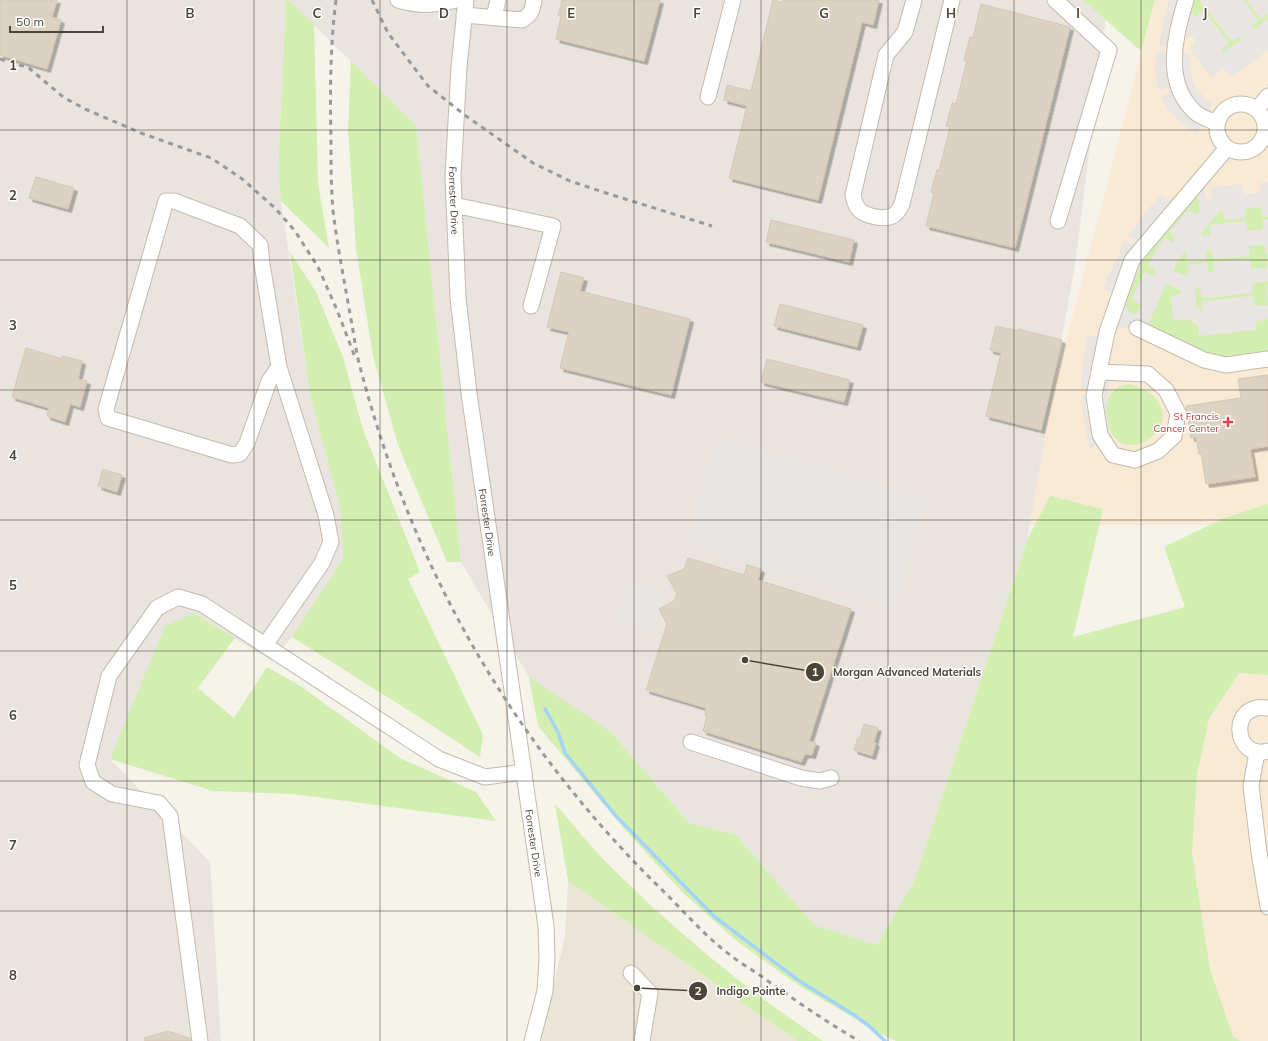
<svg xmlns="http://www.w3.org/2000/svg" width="1268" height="1041" font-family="Mulish,sans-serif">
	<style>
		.residential { fill: #ebe5d8 }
		.commercial { fill: #f9ead5 }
		.industrial { fill: #e9e4df }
		.green { fill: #d2eeb0 }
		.parking { fill: #e8e5e2; fill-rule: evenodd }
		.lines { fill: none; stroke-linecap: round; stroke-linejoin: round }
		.stream { stroke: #a2d4f7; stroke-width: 3.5 }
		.building { fill: #dcd2c1; stroke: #d5c7b1; filter: url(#shadow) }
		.minor-casing { stroke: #c3bbac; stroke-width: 17 }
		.minor { stroke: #fff; stroke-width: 15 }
		.rail { stroke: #999; stroke-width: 3; stroke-dasharray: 5 5; stroke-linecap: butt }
		.grid { fill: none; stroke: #4c4437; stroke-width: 1; stroke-opacity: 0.55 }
		.health-dot { fill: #e0444e; stroke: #fff; stroke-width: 1.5 }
		.labels { text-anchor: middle; stroke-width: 3; stroke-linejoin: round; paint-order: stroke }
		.street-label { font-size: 10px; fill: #4c4437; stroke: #fff }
		.health-label { font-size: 10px; fill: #be3a42; stroke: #fff; text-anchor: end }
		.grid-label { font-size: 13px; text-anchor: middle; font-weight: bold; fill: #4c4437; stroke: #fff; stroke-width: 3; stroke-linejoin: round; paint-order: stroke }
		.leader { fill: none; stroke: #4c4437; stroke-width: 1.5 }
		.callout-dot { fill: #4c4437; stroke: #fff; stroke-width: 1.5 }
		.mark-label { font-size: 12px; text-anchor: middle; font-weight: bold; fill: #fff }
		.callout-label { font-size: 11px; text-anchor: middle; font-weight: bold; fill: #4c4437; stroke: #fff; stroke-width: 3; stroke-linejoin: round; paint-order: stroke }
	</style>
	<defs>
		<filter id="shadow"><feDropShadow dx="3.5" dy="3.5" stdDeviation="0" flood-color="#0004"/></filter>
	</defs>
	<rect width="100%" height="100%" fill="#f6f3ea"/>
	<path class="residential" d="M568 881 797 1041H541L565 936Z"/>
	<g class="commercial">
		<path d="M1155 0H1268V525H1018Z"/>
		<path d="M1239 673 1268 675V1041H1241L1233 1037 1210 969 1192 853 1197 775 1209 719Z"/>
	</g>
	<g class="industrial">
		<path d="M0 0H286L278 169 281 201 310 395 340 508 343 558 292 637 272 661 194 613 110 759 210 862 221 1041H0Z"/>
		<path d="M288 0H1108L1076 258 1027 540 914 881 877 945 814 925 735 834 689 823 611 732 529 677 461 562 416 125Z"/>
	</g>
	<g class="green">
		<path d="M286 0H288L314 24 318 184 329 248 281 201 278 169Z"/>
		<path d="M1083 0H1155L1141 51Z"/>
		<path d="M1194 0H1202L1200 2 1232 41 1240 36 1241 38V40L1225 52H1223L1222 49 1229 43 1204 11 1197 16H1194L1192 10Z"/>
		<path d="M1243 0H1247L1261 19 1268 14V19L1255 29H1252V26L1258 21Z"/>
		<path d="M351 61 416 125 461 562H447L398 445 373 356 356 249 348 130Z"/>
		<path d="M1198 193 1200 212 1197 215 1195 214 1169 232 1175 237 1174 242H1171L1165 238 1148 265 1155 269 1156 273 1152 275 1145 272 1133 299 1139 303 1141 306 1137 313 1132 314C1127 311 1125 307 1125 301L1146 254Z"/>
		<path d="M1261 207 1263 217 1268 216V219L1263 220 1264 228 1261 230 1248 231 1245 221 1210 225V235L1203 236 1201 235V232L1220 211 1224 212 1225 220 1246 208Z"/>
		<path d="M1263 244 1265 246 1266 254H1268V257H1267V265L1265 268 1251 269 1249 259 1214 262V271L1212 273 1208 271 1207 263 1186 275H1182L1173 271 1177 262 1185 251 1186 252 1187 262 1209 249 1212 251 1213 259 1249 256V246Z"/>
		<path d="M290 252 316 292 343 357 363 430 420 572 408 579 483 735 480 757 419 717 292 637 343 558 340 508 310 395Z"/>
		<path d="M1267 281 1268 282V305L1254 306 1252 296 1202 301 1203 310 1202 311 1196 307 1195 291 1196 288 1200 289 1202 298 1252 293V283Z"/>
		<path d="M1166 284 1180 289 1181 293 1179 295 1188 319 1198 325 1256 330V321L1268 319V353L1244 358 1215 357 1148 325Z"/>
		<path d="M1130 384C1137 386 1144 389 1150 393 1163 403 1169 422 1155 434 1113 471 1092 405 1116 389 1120 386 1125 385 1130 384Z"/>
		<path d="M1050 496 1103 509 1073 637 1185 607 1164 547 1222 519 1268 504V675L1239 673 1209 719 1197 775 1192 853 1210 969 1233 1037 1241 1041H896L881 1034 798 985 738 942 683 893 627 832 538 726 529 677 611 732 689 823 735 834 814 925 877 945 914 881 1027 540Z"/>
		<path d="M194 613 235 638 198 688 234 718 267 667 299 685 400 758 476 792 496 821 293 794 213 791 110 759 165 626Z"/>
		<path d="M555 804C573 824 590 846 609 865 676 932 745 989 823 1041H797L568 881Z"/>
	</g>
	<g class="parking">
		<path d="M1169 0H1194L1192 10 1194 16H1197L1204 11 1229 44 1222 49V51L1224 52 1241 40V37H1238L1232 42 1200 1 1202 0H1243L1259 21 1252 26 1253 30 1268 19V50L1232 77 1224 69 1212 77 1189 49 1195 44V40L1193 37 1190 36 1186 37 1184 40 1182 49 1184 53 1191 55 1190 69 1193 82 1201 94 1212 103 1197 134 1182 124 1170 112 1161 97 1168 93 1169 90 1167 88 1159 91 1156 81 1155 71 1157 50 1165 52 1168 50 1166 47 1159 45Z"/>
		<path d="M1247 0H1268V14L1261 19Z"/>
		<path d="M1205 182 1206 198 1209 200 1212 197 1211 187 1242 184 1244 194 1258 193 1260 190 1259 183 1268 182V216L1263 217 1261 207 1247 208 1245 210V218L1225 220 1224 212 1220 211 1201 233 1203 236 1210 235V225L1246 221 1248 231 1261 230 1264 228 1263 220 1268 219V254H1266L1265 246 1263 244 1249 246V256L1213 259 1212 251 1209 249 1206 252 1207 260 1187 262 1186 252 1185 251 1177 262 1173 268V271L1182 275H1186L1188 273 1187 265 1207 263 1208 271 1212 273 1214 271 1213 262 1249 259 1251 269 1265 268 1267 265V257H1268V291L1263 304 1268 282 1267 281 1253 283 1252 293 1202 298 1200 289 1196 288 1195 291 1196 307 1201 311 1203 310 1202 301 1253 296 1255 306 1268 305V319L1256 321V330L1199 336 1198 326 1197 324 1188 319 1173 321 1171 296 1179 294 1181 291 1179 289 1166 284 1148 324 1118 329 1115 331 1111 338 1108 397 1106 410 1110 433 1114 438 1090 448 1084 422 1081 395H1090L1089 389H1081L1082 375 1087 335 1095 337 1097 336 1103 317 1112 295 1111 292 1103 288 1125 241 1133 245 1137 244 1136 240 1128 236 1143 215 1160 195 1169 200ZM1198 193 1200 212 1196 214 1189 209 1169 232 1175 237 1174 242H1171L1165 238 1158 246 1148 266 1155 269 1156 273 1152 275 1145 271 1132 299 1139 303 1141 306 1137 313 1132 314 1129 312 1126 308 1125 301 1146 254Z"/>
		<path d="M724 440 925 502 893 605 689 541 718 448 721 449Z"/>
		<path d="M632 583 666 593 654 631 620 620Z"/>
	</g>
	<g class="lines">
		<path class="stream" d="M545 709 558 732 565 753 616 816 703 905 715 917 798 980 854 1015 869 1026 885 1041"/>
	</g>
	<g class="building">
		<path d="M0 0H57L52 17 61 20 47 69 0 55Z"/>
		<path d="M562 0H660L644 61 556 39 561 16H558Z"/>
		<path d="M773 0 782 3 783 0H879L873 25 862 22 818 200 729 178 747 106 724 100 727 85 751 91Z"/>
		<path d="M981 4 1070 27 1015 248 926 226 934 193 931 192 937 170H939L950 127 946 126 952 103 956 104 967 61 964 60 970 37 973 38Z"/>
		<path d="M36 177 74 188 68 209 29 198Z"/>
		<path d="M771 220 854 240 849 262 766 242Z"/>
		<path d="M561 272 584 278 580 291 690 319 671 395 560 368 569 332 547 327Z"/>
		<path d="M780 304 863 325 857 347 774 326Z"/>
		<path d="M996 326 1018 331V329L1062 340 1041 430 986 416 1001 353 990 350Z"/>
		<path d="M26 348 62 359 63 356 82 361 78 379 87 381 80 407 70 404 65 422 47 416 49 408 12 397Z"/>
		<path d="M767 359 850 380 844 402 761 382Z"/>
		<path d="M1268 375V446L1250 449 1255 477 1206 484 1201 453 1199 454 1196 437 1191 438 1186 406 1241 398 1238 379Z"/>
		<path d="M103 469 122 475 117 492 98 486Z"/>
		<path d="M688 558 744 575 747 565 761 569 758 580 851 609 809 741 816 743 812 755 805 754 801 762 703 731 707 716 705 715 706 708 646 690 667 624 659 609 674 601 677 594 667 576 684 569Z"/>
		<path d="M864 724 878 728 874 742 876 743 872 756 854 750 858 737 860 738Z"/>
		<path d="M168 1031 191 1039V1041H145L144 1038Z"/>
	</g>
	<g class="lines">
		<defs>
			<g id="minor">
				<path d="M398 0C422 7 434 5 457 0"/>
				<path id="s1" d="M466 0 459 67 453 176 458 298 469 393 546 926 547 959 545 991 532 1041"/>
				<path d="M914 0 905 32 886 55 853 195C856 211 862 214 876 217 890 219 896 217 902 204L952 0"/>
				<path d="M1055 0 1109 50 1058 221"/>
				<path d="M1186 0C1175 35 1163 83 1195 112 1200 117 1210 120 1217 123"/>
				<path d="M464 15 522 20C532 14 532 10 534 0"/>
				<path d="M494 17 498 0"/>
				<path d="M708 97 733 0"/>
				<circle cx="1241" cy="128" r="24"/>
				<path d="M1257 109 1268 96"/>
				<path d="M454 205 553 226 531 306"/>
				<path d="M1137 328 1204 360 1226 365 1268 359"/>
				<path d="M1100 372 1148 374 1166 390 1178 413 1174 436 1158 451 1135 460 1113 455 1100 435 1094 396 1107 332 1132 260 1227 148"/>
				<path d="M265 645 322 563 331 542 326 515 279 367 262 264 260 245 240 226 174 201H166L106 409 108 418 232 455 240 454 247 443 269 381 279 367"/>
				<path d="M1268 708C1228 701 1233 761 1268 751"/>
				<path d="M691 742 801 778 820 781 831 778"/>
				<path d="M1257 752 1251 786 1259 852 1268 907"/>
				<path d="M631 973 650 993 642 1041"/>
				<path d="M200 1041 170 816 159 803 112 794 93 782 87 765 109 676 157 608 178 597 202 604 439 759 485 777 524 772"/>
			</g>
		</defs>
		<use href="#minor" class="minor-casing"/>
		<use href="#minor" class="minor"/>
		<g class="rail">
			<path d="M336 0C330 47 330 94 331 142 331 165 331 187 333 210 337 245 344 279 350 314 354 334 356 355 362 374 414 571 514 744 659 887 681 908 701 932 725 951 736 960 749 968 761 976 793 999 825 1021 859 1041"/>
			<path d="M372 0 388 33 428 86 466 116 533 163 570 181 606 193 712 226"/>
			<path d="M0 59 29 68 63 97 85 109 141 133 211 158 241 178 275 208 295 231 318 267 337 310 355 357"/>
		</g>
	</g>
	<path class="grid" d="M127 0V1041M254 0V1041M380 0V1041M507 0V1041M634 0V1041M761 0V1041M888 0V1041M1014 0V1041M1141 0V1041M0 130H1268M0 260H1268M0 390H1268M0 520H1268M0 651H1268M0 781H1268M0 911H1268"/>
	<path class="health-dot" d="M1226 416h4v4h4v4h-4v4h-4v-4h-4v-4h4z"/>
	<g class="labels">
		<g class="street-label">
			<text dy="4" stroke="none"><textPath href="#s1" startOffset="201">Forrester Drive</textPath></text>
			<text dy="4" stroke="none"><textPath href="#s1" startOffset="525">Forrester Drive</textPath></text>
			<text dy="4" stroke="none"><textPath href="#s1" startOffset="849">Forrester Drive</textPath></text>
		</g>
		<g class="health-label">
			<text x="1219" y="420">St Francis<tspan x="1219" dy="12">Cancer Center</tspan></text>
		</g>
	</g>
	<g class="grid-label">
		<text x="190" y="18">B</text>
		<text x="317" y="18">C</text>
		<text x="444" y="18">D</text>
		<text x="571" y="18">E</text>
		<text x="697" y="18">F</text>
		<text x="824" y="18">G</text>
		<text x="951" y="18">H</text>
		<text x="1078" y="18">I</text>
		<text x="1205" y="18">J</text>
		<text x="13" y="70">1</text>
		<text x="13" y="200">2</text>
		<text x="13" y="330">3</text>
		<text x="13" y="460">4</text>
		<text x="13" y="590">5</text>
		<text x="13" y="720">6</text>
		<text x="13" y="850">7</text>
		<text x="13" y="980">8</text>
	</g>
	<path class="leader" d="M745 660L815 672M637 988L698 991"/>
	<g class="callout-dot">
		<circle cx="745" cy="660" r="4"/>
		<circle cx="637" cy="988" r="4"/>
		<circle cx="815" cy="672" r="10"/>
		<circle cx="698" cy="991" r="10"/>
	</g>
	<g class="mark-label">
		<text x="815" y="676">1</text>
		<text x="698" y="995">2</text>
	</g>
	<g class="callout-label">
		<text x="907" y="676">Morgan Advanced Materials</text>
		<text x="751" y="995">Indigo Pointe</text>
	</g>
	<path d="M10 26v6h93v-6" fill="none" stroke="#4c4437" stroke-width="2"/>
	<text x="16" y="26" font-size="12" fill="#4c4437" stroke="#ffffff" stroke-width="3" paint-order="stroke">50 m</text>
</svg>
